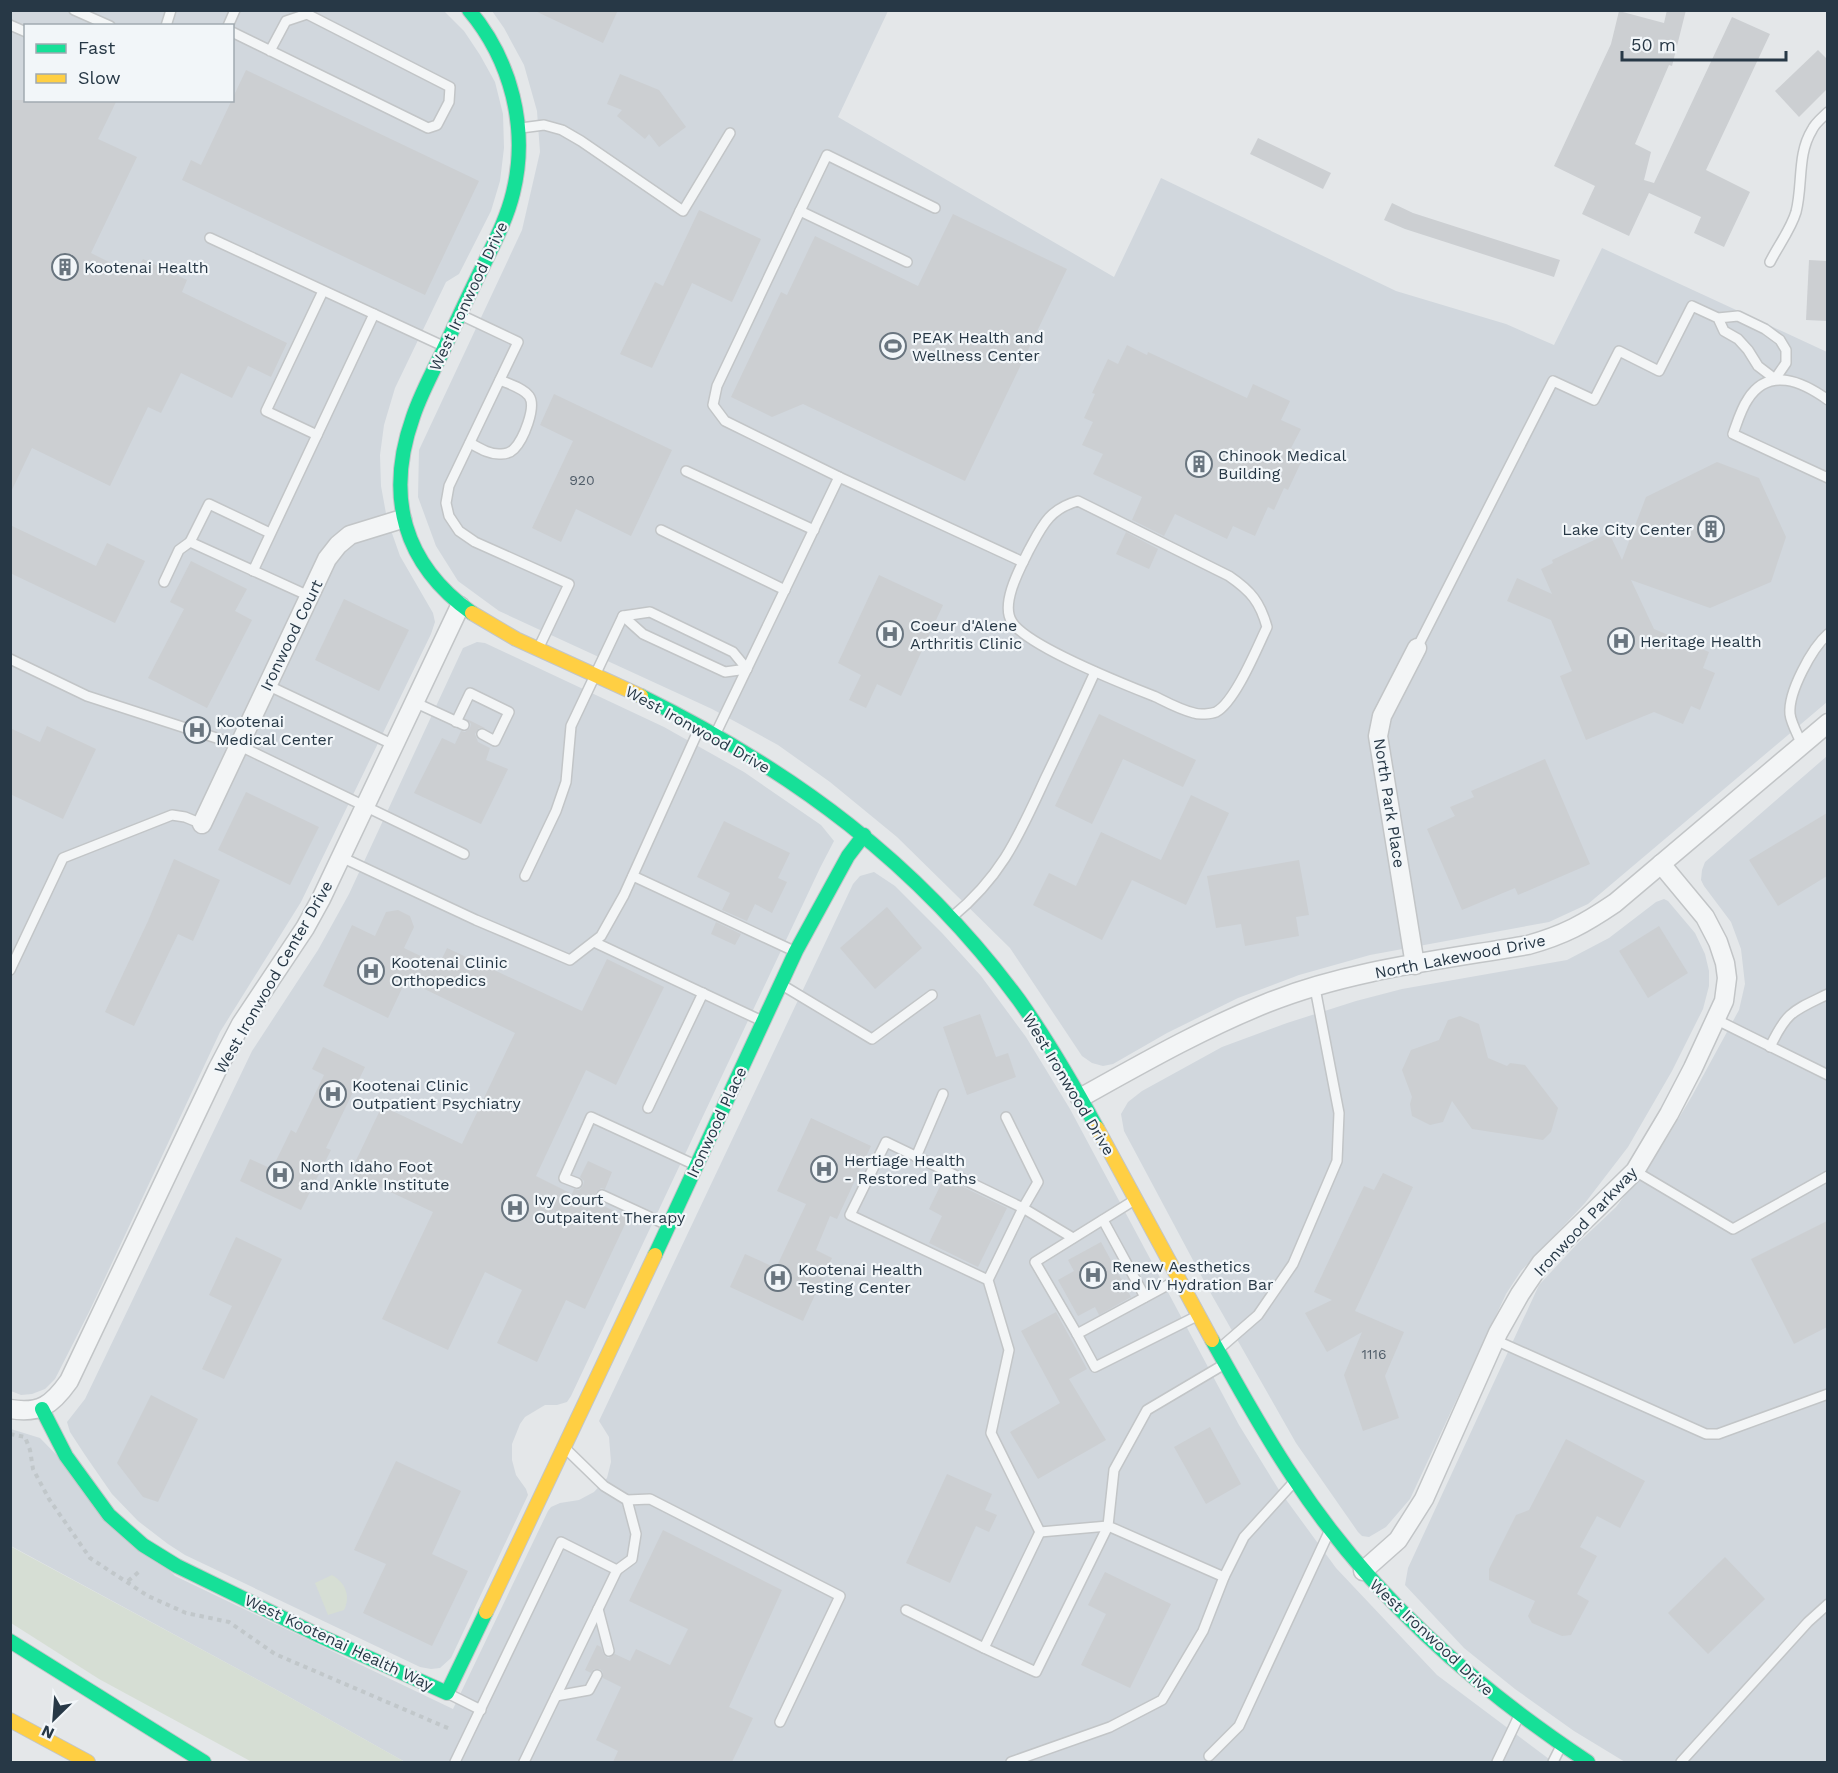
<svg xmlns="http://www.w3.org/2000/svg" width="1838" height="1773" font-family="'Work Sans',sans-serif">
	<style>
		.built { fill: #d1d7dd; fill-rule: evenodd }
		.green { fill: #d6ded4 }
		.building { fill: #cccfd2 }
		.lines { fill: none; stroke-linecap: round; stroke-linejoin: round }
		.lane-casing { stroke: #c2c5c7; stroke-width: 12 }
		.street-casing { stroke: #c2c5c7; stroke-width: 21 }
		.fast-casing { stroke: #c2c5c7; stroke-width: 16 }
		.slow-casing { stroke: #c2c5c7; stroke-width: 16 }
		.path { stroke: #c1c7ca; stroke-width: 4; stroke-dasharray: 4.5 4.5; stroke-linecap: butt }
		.lane { stroke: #f3f5f6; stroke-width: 9 }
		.street { stroke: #f3f5f6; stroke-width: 18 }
		.fast { stroke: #16e098; stroke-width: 14 }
		.slow { stroke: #ffcf43; stroke-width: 14 }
		.labels { text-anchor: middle; stroke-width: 4.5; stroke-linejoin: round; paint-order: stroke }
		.number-label { font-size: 14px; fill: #515e6a }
		.poi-label { font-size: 16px; fill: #273846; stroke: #f2f6f9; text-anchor: start }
		.street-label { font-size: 16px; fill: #273846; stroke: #f2f6f9 }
	</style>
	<rect width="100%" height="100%" fill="#e4e7e9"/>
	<g class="built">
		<path d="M11 11H444L464 31 480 55 495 82 503 114 504 148 500 181 491 211 459 274 446 282 395 388 384 425 380 455 381 486 387 519 400 556 433 613 435 622 431 634 301 902 220 1032 89 1312 55 1379 45 1389 32 1394 21 1395 11 1391ZM26 26H232V100H26Z"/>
		<path d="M492 11H888L838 117 1114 277 1161 178 1396 291 1506 324 1554 345 1602 248 1827 352V702L1588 904 1549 922 1370 955 1299 975 1238 998 1167 1033 1113 1064 1103 1066 1092 1063 1082 1056 1010 948 897 837 830 782 778 745 712 709 499 611 458 581 436 546 418 497 419 450 522 230 540 152 537 111 524 65 504 28Z"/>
		<path d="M477 642 485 643 664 727 744 772 821 825 834 841 820 868 571 1396 567 1402 557 1405H545L525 1417 520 1424 512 1444V1460L516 1475 526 1489 528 1495 451 1658 440 1668 431 1669 420 1667 185 1555 168 1544 138 1521 112 1494 85 1455 70 1432 67 1422 85 1399 252 1051 318 950 349 894 463 648Z"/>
		<path d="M1827 756V1762H1625L1574 1731 1515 1689 1464 1648 1405 1585 1408 1568 1539 1285 1577 1244 1616 1207 1662 1146 1692 1096 1739 1010 1745 984 1741 949 1731 922 1704 886 1701 880 1702 870 1705 862Z"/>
		<path d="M874 872 895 886 942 933 981 976 1026 1037 1070 1109 1239 1425 1279 1490 1336 1568 1437 1675 1553 1762H405L275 1689 11 1546V1429L40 1438 175 1576 453 1709 548 1511 551 1507 560 1503 579 1500 594 1492 607 1478 611 1462 609 1437 599 1421 853 884 860 876Z"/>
		<path d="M1664 899 1668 901 1695 933 1705 954 1709 971V986L1703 1009 1672 1071 1628 1147 1585 1203 1521 1271 1506 1294 1410 1499 1386 1527 1369 1537 1362 1536 1358 1532 1296 1443 1210 1292 1124 1131 1121 1114 1128 1102 1142 1091 1222 1047 1287 1023 1356 1001 1402 989 1567 960 1609 938 1656 902Z"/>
	</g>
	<g class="green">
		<path d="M10 1546 275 1689 405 1762H252L99 1679 11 1623Z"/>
		<path d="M332 1575C345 1582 351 1596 344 1610L328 1615 315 1583Z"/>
	</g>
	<g class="building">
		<path d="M533 10H618L603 43Z"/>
		<path d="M1667 10H1686L1672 66 1669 65 1635 144 1651 152 1644 180 1654 183 1732 17 1770 34 1706 170 1750 192 1724 247 1694 233 1701 217 1649 193 1629 236 1582 214 1595 186 1554 166 1611 44 1619 11 1664 23Z"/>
		<path d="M1818 50 1827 59V89L1799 117 1775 91Z"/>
		<path d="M246 70 479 181 425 295 182 180 191 160 201 165Z"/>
		<path d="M620 74 659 90 686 127 659 147 649 134 645 139 617 116 622 110 607 104Z"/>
		<path d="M10 100H117L98 139 137 157 91 253 135 275 143 259 187 280 182 292 287 343 271 377 248 366 232 398 181 373 161 413 148 407 110 486 32 448 10 494Z"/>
		<path d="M1258 138 1331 173 1323 189 1250 154Z"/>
		<path d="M1392 203 1413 213 1560 260 1554 277 1405 229 1384 220Z"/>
		<path d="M699 210 761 239 732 302 692 283 652 368 620 354 655 282 663 286Z"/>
		<path d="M953 214 1067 269 965 481 803 404 772 417 731 397 781 292 787 295 815 236 918 286Z"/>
		<path d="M1809 260 1827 261V321L1806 320Z"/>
		<path d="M1127 345 1147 355 1148 352 1247 398 1253 384 1290 401 1281 420 1301 429 1291 448 1305 454 1288 490 1284 488 1274 510 1268 507 1255 536 1233 526 1227 539 1175 514 1164 536 1132 520 1142 497 1093 474 1103 454 1082 445 1093 422 1084 418 1095 394 1092 393 1108 359 1118 364Z"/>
		<path d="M554 394 672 450 631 536 576 509 561 542 532 528 573 441 540 425Z"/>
		<path d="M1717 462 1759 478 1786 537 1771 582 1710 608 1631 580 1654 629 1709 652 1703 668 1715 673 1700 710 1691 706 1683 724 1654 712 1586 740 1560 676 1572 671 1551 620 1507 601 1517 578 1552 594 1541 569 1553 563 1552 560 1609 533 1622 560 1646 497Z"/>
		<path d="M10 525 96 566 107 543 145 561 115 623 10 573Z"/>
		<path d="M1126 532 1158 549 1149 569 1116 554Z"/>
		<path d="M191 561 247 589 235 611 252 620 207 708 148 678 184 609 170 602Z"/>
		<path d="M879 575 943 605 901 696 877 684 866 708 849 700 861 675 838 663Z"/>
		<path d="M344 599 409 630 379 691 315 660Z"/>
		<path d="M1099 714 1196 760 1183 787 1123 759 1092 824 1055 806Z"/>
		<path d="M467 719 485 728H479L475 734 478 742 490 748 486 760 508 769 481 824 414 793 442 738 455 744 461 731 465 732 470 728 471 724Z"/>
		<path d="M47 726 96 749 63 819 10 794V728L40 742Z"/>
		<path d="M1545 759 1590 864 1518 895 1515 888 1462 910 1427 829 1455 816 1450 807 1474 797 1471 791Z"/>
		<path d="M246 792 319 827 290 885 218 850Z"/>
		<path d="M1191 795 1229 813 1186 905 1132 880 1102 940 1033 905 1049 873 1076 886 1101 832 1161 860Z"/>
		<path d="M1827 813V876L1778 906 1749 860Z"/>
		<path d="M724 821 790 853 778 878 787 882 772 913 755 904 747 921 722 910 730 893 697 877Z"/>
		<path d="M174 859 220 880 193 941 178 934 134 1026 105 1012 148 921Z"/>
		<path d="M1299 860 1309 915 1296 917 1299 936 1245 946 1241 924 1216 928 1207 876Z"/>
		<path d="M887 907 922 948 875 989 840 948Z"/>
		<path d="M398 910 410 916 414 927 404 948 439 965 447 948 582 1011 607 959 664 987 616 1085 586 1070 536 1176 572 1194 574 1189 579 1190 583 1186 584 1181 580 1177 588 1161 612 1172 605 1189 601 1188 596 1192 598 1203 628 1218 585 1309 566 1300 537 1362 497 1343 522 1290 485 1272 448 1350 382 1319 433 1212 350 1173 382 1106 462 1144 515 1033 406 980 388 1018 323 986 352 925 375 936 386 912Z"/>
		<path d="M716 922 741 934 735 945 711 934Z"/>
		<path d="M1659 926 1688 973 1648 998 1619 951Z"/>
		<path d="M980 1014 996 1057 1008 1053 1016 1077 967 1095 943 1027Z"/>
		<path d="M1460 1016 1479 1024 1488 1058 1507 1066 1510 1063 1525 1065 1558 1108 1551 1132 1543 1140 1472 1129 1452 1101 1443 1122 1430 1125 1412 1116 1410 1104 1412 1097 1402 1070 1411 1050 1439 1040 1448 1020Z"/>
		<path d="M323 1047 365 1067 326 1148 331 1150 301 1210 240 1181 250 1159 272 1169 291 1130 296 1133 324 1075 312 1069Z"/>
		<path d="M811 1118 871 1146 837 1219 830 1216 816 1250 832 1258 803 1321 730 1287 745 1254 776 1268 806 1204 777 1191Z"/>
		<path d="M1383 1173 1413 1187 1355 1311 1404 1332 1385 1376 1399 1418 1363 1431 1344 1375 1362 1332 1327 1352 1305 1313 1332 1300 1314 1292 1364 1186 1374 1190Z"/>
		<path d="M944 1178 1007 1208 978 1267 929 1243 942 1216 929 1209Z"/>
		<path d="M1827 1221V1327L1794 1344 1751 1259Z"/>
		<path d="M236 1237 282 1259 224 1379 202 1369 232 1306 209 1295Z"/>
		<path d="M1101 1242 1131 1297 1099 1315 1095 1307 1078 1316 1058 1280 1074 1271 1068 1260Z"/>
		<path d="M1056 1312 1087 1369 1069 1379 1106 1440 1038 1479 1010 1432 1060 1403 1021 1331Z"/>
		<path d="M151 1395 198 1419 158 1502 143 1497 117 1463Z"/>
		<path d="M1210 1427 1241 1484 1206 1504 1174 1447Z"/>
		<path d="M1566 1439 1645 1481 1620 1528 1597 1516 1580 1547 1597 1556 1577 1594 1589 1601 1571 1635 1562 1636 1532 1623 1528 1616 1535 1601 1489 1580V1569L1516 1515 1529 1510Z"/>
		<path d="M396 1461 461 1491 432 1554 468 1571 432 1646 363 1613 386 1564 354 1550Z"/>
		<path d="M947 1474 992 1494 985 1510 997 1515 989 1532 976 1526 950 1583 906 1563Z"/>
		<path d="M663 1530 782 1590 729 1707 753 1718 732 1762H613L618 1751 596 1740 621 1687 603 1678V1672L600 1669H594L591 1673 585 1670 597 1645 601 1647 604 1655 608 1658 615 1654 630 1661 636 1649 670 1665 688 1629 629 1601Z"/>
		<path d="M1725 1557 1765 1599 1708 1654 1668 1613Z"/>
		<path d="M1105 1572 1171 1604 1130 1688 1081 1665 1106 1614 1088 1605Z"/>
	</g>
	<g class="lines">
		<defs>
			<g id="lane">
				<path d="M74 10 110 26"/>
				<path d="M10 25 26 32"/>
				<path d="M166 26 171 10"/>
				<path d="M228 26 235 10"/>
				<path d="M232 32 428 128 437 125 449 102 450 87 307 14 286 21 270 51"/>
				<path d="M521 128 544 125 562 130 581 141 683 211 730 133"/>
				<path d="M800 211 827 155 935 208"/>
				<path d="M210 238 443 346"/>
				<path d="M1770 262C1778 246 1791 229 1796 212 1803 185 1797 154 1812 130 1815 123 1822 118 1828 112"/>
				<path d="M323 291 266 411 317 435 374 314"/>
				<path d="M463 316 518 342 449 486 446 503 449 516 459 531 475 542 569 584 539 647"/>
				<path d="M1828 400C1803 382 1769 366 1748 399 1741 409 1737 423 1733 434L1828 478"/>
				<path d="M470 443C479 448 490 455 501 454 506 454 511 452 514 449 523 440 537 407 529 396 523 388 509 384 500 380"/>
				<path d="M686 471 814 530"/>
				<path d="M839 477 725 421 713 405 717 386 800 211 907 262"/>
				<path d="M1078 501 1229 576C1251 591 1260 602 1267 627 1257 648 1235 702 1216 712 1211 714 1199 715 1194 713 1181 710 1168 703 1156 697 1126 685 1028 647 1012 622 1000 604 1020 568 1029 550 1042 526 1049 509 1078 501Z"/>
				<path d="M661 530 785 590"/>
				<path d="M270 533 209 504 190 542 309 596"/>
				<path d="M253 571 317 435"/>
				<path d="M164 582 179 550 190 542"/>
				<path d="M650 612 733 652 747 669 725 672 643 634 623 616Z"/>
				<path d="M1417 648 1553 381 1594 400 1619 351 1659 371 1692 306 1718 318 1738 316 1765 329 1780 340 1786 350V363L1775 379 1758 366 1748 350 1738 339 1724 331 1718 318"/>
				<path d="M10 659 87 696 238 745 464 854"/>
				<path d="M267 685 394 745"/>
				<path d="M414 702 464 725"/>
				<path d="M456 722 470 693 509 712 495 741 482 734"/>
				<path d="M716 733 839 477 1023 562"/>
				<path d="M1802 745C1798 735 1791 723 1790 714 1788 692 1812 648 1828 634"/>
				<path d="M341 857 476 920 570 960 601 936 624 895 699 729"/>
				<path d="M525 876 556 811 566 782 571 726 623 616"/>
				<path d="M633 876 794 951"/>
				<path d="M952 917C1003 875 1019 835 1046 777 1063 742 1079 707 1095 672"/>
				<path d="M594 942 760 1020"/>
				<path d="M10 970 63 858 172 815 185 817 202 824"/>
				<path d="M782 985 872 1039 932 995"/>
				<path d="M1715 1019 1828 1075"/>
				<path d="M1770 1047C1787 1011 1793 1011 1828 994"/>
				<path d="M648 1108 703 993"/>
				<path d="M1006 1117 1038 1182 1023 1208 1073 1238"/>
				<path d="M916 1157 943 1094"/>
				<path d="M1635 1171 1733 1229 1828 1176"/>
				<path d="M577 1183 564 1178 591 1117 693 1164"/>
				<path d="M602 1195 665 1224"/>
				<path d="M1103 1220 1145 1297"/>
				<path d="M988 1280 850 1215 886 1142 1023 1208 988 1280 1009 1350 991 1433 1040 1532"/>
				<path d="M1177 1280 1077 1334 1095 1367 1197 1316"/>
				<path d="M1077 1334 1035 1262 1133 1201"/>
				<path d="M1495 1340 1706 1434H1718L1828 1394"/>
				<path d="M1220 1348 1258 1315 1293 1264 1337 1161 1339 1113 1315 988"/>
				<path d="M1223 1365 1147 1410 1114 1470 1108 1526 1224 1577"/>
				<path d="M568 1451 604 1486 627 1500 636 1534 632 1559 617 1570"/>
				<path d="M627 1500 650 1499 840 1596 780 1722"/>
				<path d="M1040 1532 984 1648 1036 1672 1108 1526"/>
				<path d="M1040 1532 1108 1526"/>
				<path d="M598 1609 609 1651"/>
				<path d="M906 1610 984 1648"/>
				<path d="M449 1694 481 1710"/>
				<path d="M556 1696 589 1690 597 1675"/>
				<path d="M1209 1756 1239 1726 1329 1532"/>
				<path d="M455 1762 561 1542 617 1570 524 1762"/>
				<path d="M1011 1762 1110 1727 1162 1700 1203 1631 1224 1577 1244 1537 1293 1483"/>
				<path d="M1497 1762 1518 1718"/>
				<path d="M1553 1762 1561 1746"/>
				<path d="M1681 1762 1808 1622 1828 1604"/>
			</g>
			<g id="street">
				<path d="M202 824 327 559 338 545 350 535 402 519"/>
				<path d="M1415 965 1378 736 1382 716 1417 648"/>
				<path d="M1080 1098C1141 1064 1202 1029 1267 1003 1349 970 1441 960 1528 945 1564 935 1584 924 1615 903L1828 723"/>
				<path d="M10 1409C40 1414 52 1405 69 1381L217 1070 241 1024 305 928 321 899 460 606"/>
				<path d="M1363 1571 1398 1540 1424 1499 1498 1333 1520 1294 1541 1263 1635 1171 1669 1114 1693 1068 1724 1001 1727 978 1725 963 1718 942 1705 917 1661 864"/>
			</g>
			<g id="fast">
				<path d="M469 10C511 60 529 128 513 193 507 218 495 241 484 264 469 294 455 325 441 355 431 375 420 396 413 417 385 496 403 564 472 613"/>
				<path d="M641 696C793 771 918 863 1019 1000 1048 1041 1073 1084 1097 1128"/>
				<path d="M655 1255 796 951 848 856 864 835"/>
				<path d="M1212 1340C1238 1386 1263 1433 1293 1477 1370 1595 1472 1685 1588 1762"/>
				<path d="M42 1409 66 1456 109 1515 143 1545 177 1566 318 1635 447 1693 486 1612"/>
				<path d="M10 1641 204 1762"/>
			</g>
			<g id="slow">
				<path d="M472 613 516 639 641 696"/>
				<path d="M1097 1128 1212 1340"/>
				<path d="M486 1612 655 1255"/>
				<path d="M10 1720 88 1762"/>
			</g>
		</defs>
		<use href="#lane" class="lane-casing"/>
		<use href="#street" class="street-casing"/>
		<use href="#fast" class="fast-casing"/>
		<use href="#slow" class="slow-casing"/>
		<g class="path">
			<path d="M10 1434 25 1437 30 1450 33 1469 49 1499 90 1558 148 1596 186 1613 229 1622 275 1654 450 1729"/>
			<path d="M128 1581 141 1570"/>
		</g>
		<use href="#lane" class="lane"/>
		<use href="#street" class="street"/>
		<use href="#fast" class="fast"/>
		<use href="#slow" class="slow"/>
	</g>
	<defs>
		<symbol id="building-ring" viewBox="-11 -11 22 22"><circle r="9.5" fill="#f2f6f9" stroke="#69757f" stroke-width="1.5"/><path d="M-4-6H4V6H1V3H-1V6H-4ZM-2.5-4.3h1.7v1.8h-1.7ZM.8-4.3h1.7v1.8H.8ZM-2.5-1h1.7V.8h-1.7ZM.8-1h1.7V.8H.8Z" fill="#69757f"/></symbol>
		<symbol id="stadium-ring" viewBox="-11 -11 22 22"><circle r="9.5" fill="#f2f6f9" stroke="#69757f" stroke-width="1.5"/><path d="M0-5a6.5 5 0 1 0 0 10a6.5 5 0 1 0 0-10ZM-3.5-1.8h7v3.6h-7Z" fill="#69757f"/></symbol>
		<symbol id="hospital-ring" viewBox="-11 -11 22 22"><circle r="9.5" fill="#f2f6f9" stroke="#69757f" stroke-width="1.5"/><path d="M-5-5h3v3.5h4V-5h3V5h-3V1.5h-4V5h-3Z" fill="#69757f"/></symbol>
	</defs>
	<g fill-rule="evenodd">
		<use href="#building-ring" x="50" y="252" width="30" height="30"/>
		<use href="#stadium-ring" x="878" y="331" width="30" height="30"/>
		<use href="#building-ring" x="1184" y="449" width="30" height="30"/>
		<use href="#building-ring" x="1696" y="514" width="30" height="30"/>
		<use href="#hospital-ring" x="875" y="619" width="30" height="30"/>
		<use href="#hospital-ring" x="1606" y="626" width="30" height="30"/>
		<use href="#hospital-ring" x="182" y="715" width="30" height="30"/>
		<use href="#hospital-ring" x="356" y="956" width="30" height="30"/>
		<use href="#hospital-ring" x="318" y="1079" width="30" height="30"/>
		<use href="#hospital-ring" x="809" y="1154" width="30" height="30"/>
		<use href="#hospital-ring" x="265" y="1160" width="30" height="30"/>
		<use href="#hospital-ring" x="500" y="1193" width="30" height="30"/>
		<use href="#hospital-ring" x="1078" y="1260" width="30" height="30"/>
		<use href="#hospital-ring" x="763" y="1263" width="30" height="30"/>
	</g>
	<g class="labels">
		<g class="number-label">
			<text x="582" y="485">920</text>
			<text x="1374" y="1359">1116</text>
		</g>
		<g class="poi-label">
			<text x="84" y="273">Kootenai Health</text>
			<text x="912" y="343">PEAK Health and<tspan x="912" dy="18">Wellness Center</tspan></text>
			<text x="1218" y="461">Chinook Medical<tspan x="1218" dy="18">Building</tspan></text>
			<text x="1692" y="535" text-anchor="end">Lake City Center</text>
			<text x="910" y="631">Coeur d'Alene<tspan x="910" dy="18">Arthritis Clinic</tspan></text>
			<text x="1640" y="647">Heritage Health</text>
			<text x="216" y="727">Kootenai<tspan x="216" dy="18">Medical Center</tspan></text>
			<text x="391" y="968">Kootenai Clinic<tspan x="391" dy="18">Orthopedics</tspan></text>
			<text x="352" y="1091">Kootenai Clinic<tspan x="352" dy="18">Outpatient Psychiatry</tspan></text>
			<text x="844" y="1166">Hertiage Health<tspan x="844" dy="18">- Restored Paths</tspan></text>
			<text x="300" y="1172">North Idaho Foot<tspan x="300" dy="18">and Ankle Institute</tspan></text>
			<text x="534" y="1205">Ivy Court<tspan x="534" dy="18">Outpaitent Therapy</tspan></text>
			<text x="1112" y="1272">Renew Aesthetics<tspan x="1112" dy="18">and IV Hydration Bar</tspan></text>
			<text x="798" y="1275">Kootenai Health<tspan x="798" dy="18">Testing Center</tspan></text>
		</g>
		<g class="street-label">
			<text transform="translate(468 296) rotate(-65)" y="6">West Ironwood Drive</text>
			<text transform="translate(291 635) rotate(-64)" y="6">Ironwood Court</text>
			<text transform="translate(698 729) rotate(29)" y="6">West Ironwood Drive</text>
			<text transform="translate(1390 803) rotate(81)" y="6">North Park Place</text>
			<text transform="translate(1460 956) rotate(-11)" y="6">North Lakewood Drive</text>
			<text transform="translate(273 977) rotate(-60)" y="6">West Ironwood Center Drive</text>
			<text transform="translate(1069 1084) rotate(59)" y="6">West Ironwood Drive</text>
			<text transform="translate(716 1122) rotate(-65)" y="6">Ironwood Place</text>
			<text transform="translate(1585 1221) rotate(-47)" y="6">Ironwood Parkway</text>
			<text transform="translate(1432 1637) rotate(43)" y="6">West Ironwood Drive</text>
			<text transform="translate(339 1642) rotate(25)" y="6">West Kootenai Health Way</text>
		</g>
	</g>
	<rect width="1838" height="1773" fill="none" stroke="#273846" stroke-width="24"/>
	<rect x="24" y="24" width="210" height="78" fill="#f2f6f9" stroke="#a1aab1" stroke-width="1.5"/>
	<rect x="36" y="44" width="30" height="9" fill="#16e098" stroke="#a1aab1" stroke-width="1.5"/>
	<text x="78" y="54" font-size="18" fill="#273846">Fast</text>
	<rect x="36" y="74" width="30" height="9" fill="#ffcf43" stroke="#a1aab1" stroke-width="1.5"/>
	<text x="78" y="84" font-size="18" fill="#273846">Slow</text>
	<g transform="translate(54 1719) rotate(205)" stroke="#f2f6f9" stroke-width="4.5" paint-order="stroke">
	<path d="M0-4.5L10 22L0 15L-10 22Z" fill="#273846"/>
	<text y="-9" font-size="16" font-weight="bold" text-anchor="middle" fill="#273846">N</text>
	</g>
	<path d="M1622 51v9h164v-9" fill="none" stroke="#273846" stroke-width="3"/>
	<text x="1631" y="51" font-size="18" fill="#273846" stroke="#f2f6f9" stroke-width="4.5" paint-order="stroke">50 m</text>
</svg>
